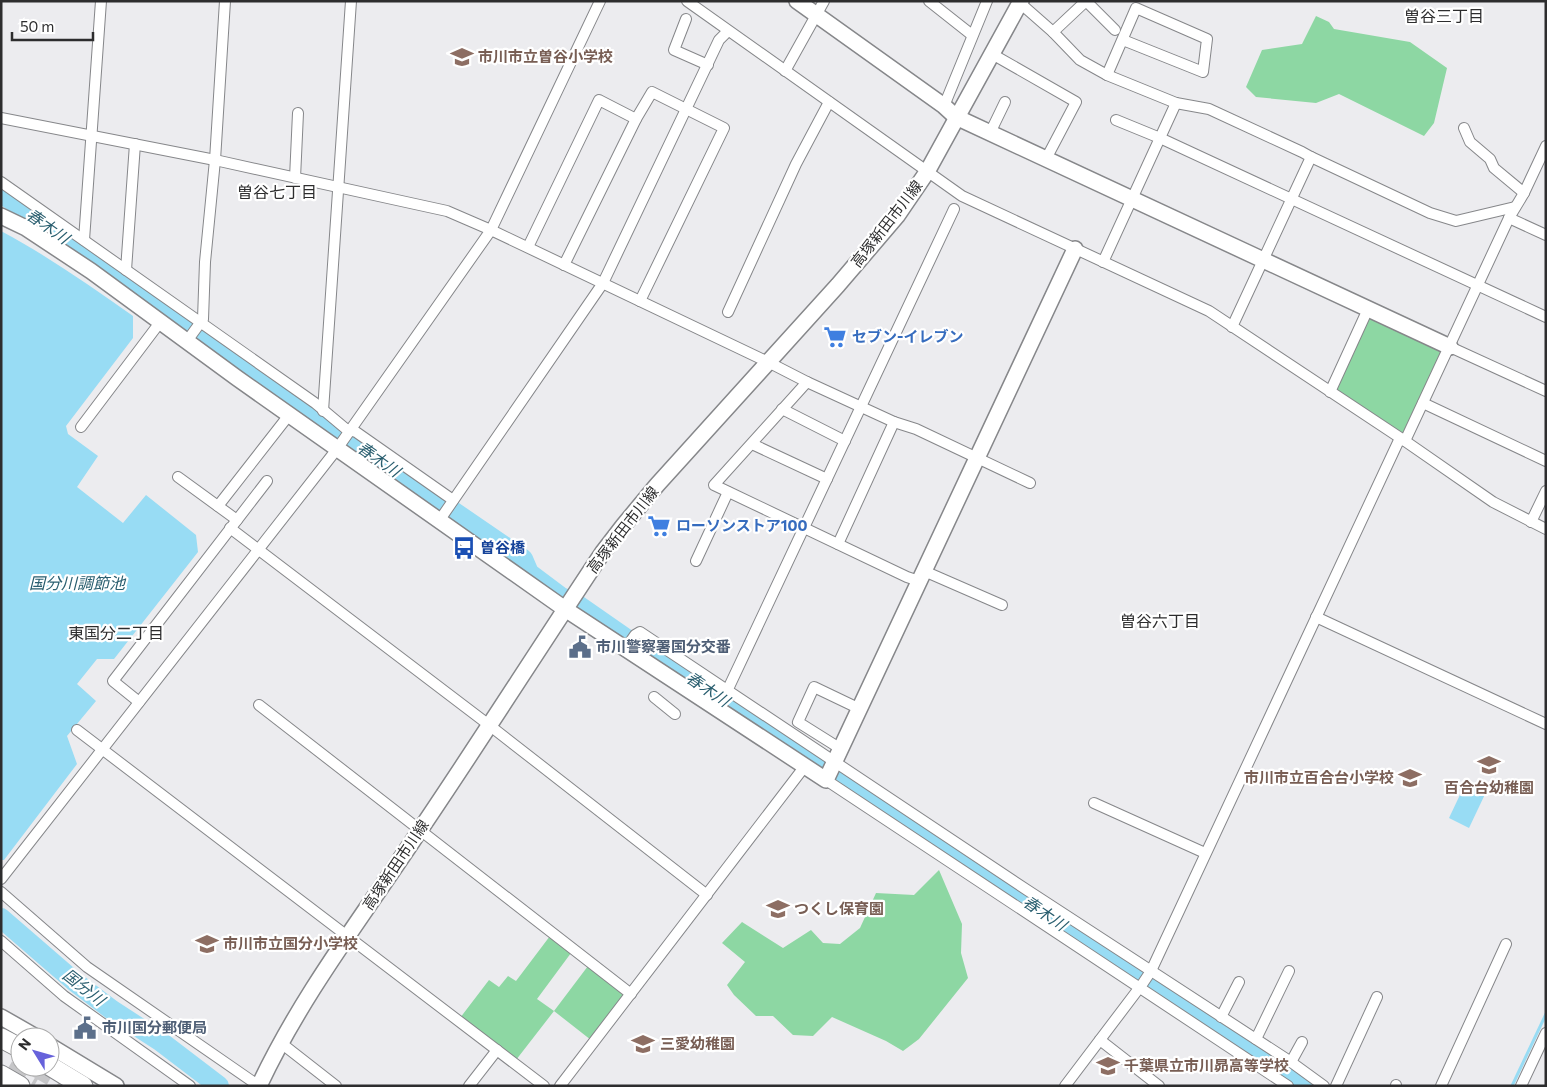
<svg xmlns="http://www.w3.org/2000/svg" width="1547" height="1087" font-family="Commissioner,'Noto Sans JP',sans-serif">
	<style>
		.green { fill: #8dd7a3 }
		.water { fill: #98dcf4 }
		.lines { fill: none; stroke-linecap: round; stroke-linejoin: round }
		.stream { stroke: #98dcf4; stroke-width: 3 }
		.river { stroke: #98dcf4; stroke-width: 20 }
		.highway-tunnel { stroke: #c6c6c8; stroke-width: 19; stroke-dasharray: 19 9; stroke-linecap: butt }
		.street-casing { stroke: #86878a; stroke-width: 12 }
		.secondary-casing { stroke: #86878a; stroke-width: 18 }
		.highway-casing { stroke: #86878a; stroke-width: 21 }
		.street { stroke: #fff; stroke-width: 10 }
		.secondary { stroke: #fff; stroke-width: 15 }
		.highway { stroke: #fff; stroke-width: 19 }
		.labels { text-anchor: middle; stroke-width: 4.5; stroke-linejoin: round; paint-order: stroke }
		.education-label { font-size: 15px; font-weight: bold; fill: #785e54; stroke: #fff; text-anchor: start }
		.street-label { font-size: 15px; fill: #2d2d2e; stroke: #fff }
		.shop-label { font-size: 15px; font-weight: bold; fill: #366cbe; stroke: #fff; text-anchor: start }
		.transit-label { font-size: 15px; font-weight: bold; fill: #164399; stroke: #fff; text-anchor: start }
		.service-label { font-size: 15px; font-weight: bold; fill: #4e5e75; stroke: #fff; text-anchor: start }
		.neighbourhood-label { font-size: 16px; fill: #2d2d2e; stroke: #fff }
		.water-label { font-size: 16px; font-style: italic; fill: #295e6f; stroke: #fff }
	</style>
	<rect width="100%" height="100%" fill="#ececef"/>
	<g class="green">
		<path d="M1316 16 1329 22 1334 29 1410 42 1447 68 1434 123 1424 136 1339 94 1316 103 1256 97 1246 87 1262 50 1302 44Z"/>
		<path d="M1368 309 1450 347 1405 441 1330 392Z"/>
		<path d="M939 870 962 924 961 953 968 978 919 1039 903 1051 886 1041 832 1017 813 1036 793 1035 773 1016H756L734 995 727 985 745 962 722 943 742 922 783 948 811 930 823 943 840 944 860 928 876 893 914 895Z"/>
		<path d="M550 936 571 953 537 999 554 1011 588 966 624 993V996L591 1040 554 1011 516 1060 460 1018 489 980 499 987 508 976 516 981Z"/>
	</g>
	<g class="water">
		<path d="M1 231C48 256 90 286 133 316V338L66 426 68 434 98 456 77 487 123 523 146 495 196 535 198 552 114 659H97L77 684 96 701 67 736 77 764 4 860H1Z"/>
		<path d="M1467 780 1487 790 1469 828 1449 818Z"/>
	</g>
	<g class="lines">
		<path class="stream" d="M1512 1086 1546 1014"/>
		<g class="river">
			<path d="M1 193 302 404 412 483 523 559 529 573 561 597 575 603 644 651H651L985 870 1305 1086"/>
			<path d="M1 918 75 982 112 1010 160 1041 219 1086"/>
		</g>
		<g class="highway-tunnel">
			<path d="M35 1067 65 1084"/>
			<path d="M7 1070 34 1086"/>
		</g>
		<defs>
			<g id="street">
				<path d="M687 1 962 196 1209 311 1405 441 1493 502 1546 529"/>
				<path d="M929 1 972 35"/>
				<path d="M1020 3 1053 32 1080 60 1107 75 1176 103 1209 109 1302 152 1311 157 1430 213 1456 221 1515 207"/>
				<path d="M686 19 674 50 708 65"/>
				<path d="M1053 32 1086 1 1115 30"/>
				<path d="M992 54 1076 102 1046 159"/>
				<path d="M785 71 824 1"/>
				<path d="M1107 75 1136 8 1207 39 1203 72 1123 40"/>
				<path d="M944 106 987 1"/>
				<path d="M1 118 215 160 415 204 447 211 491 230 768 362 807 382 894 422 916 429 1030 483"/>
				<path d="M1116 120 1160 138 1546 317"/>
				<path d="M1464 128 1470 142 1490 159 1494 168 1524 193"/>
				<path d="M990 133 1005 102"/>
				<path d="M295 178 298 113"/>
				<path d="M1 182 315 403 346 429 356 432 453 500"/>
				<path d="M1509 218 1546 235"/>
				<path d="M84 240 101 1"/>
				<path d="M528 247 599 100 636 119"/>
				<path d="M1103 262 1176 103"/>
				<path d="M564 265 636 119 652 92 724 128 640 301"/>
				<path d="M126 270 135 144"/>
				<path d="M728 312 796 164 829 102"/>
				<path d="M1232 327 1311 157"/>
				<path d="M187 341 203 319 205 262 215 160 225 1"/>
				<path d="M1450 347 1546 391"/>
				<path d="M807 382 714 485 907 577 919 581"/>
				<path d="M1330 392 1368 309"/>
				<path d="M1423 403 1546 461"/>
				<path d="M782 409 845 441"/>
				<path d="M323 411 351 1"/>
				<path d="M81 427 161 321"/>
				<path d="M1405 441 1509 218 1524 193 1546 146"/>
				<path d="M752 444 827 479"/>
				<path d="M178 477 237 520"/>
				<path d="M218 506 289 415"/>
				<path d="M439 521 603 283 719 40 728 31"/>
				<path d="M1531 522 1546 491"/>
				<path d="M230 528 489 725 707 895"/>
				<path d="M838 544 894 422"/>
				<path d="M696 561 728 492"/>
				<path d="M924 571 1002 605"/>
				<path d="M1316 617 1546 724"/>
				<path d="M626 648 635 635 640 632 1027 890 1291 1062 1324 1086"/>
				<path d="M654 697 675 714"/>
				<path d="M139 702 113 681 267 481"/>
				<path d="M259 705 631 994"/>
				<path d="M716 708 728 689 954 209"/>
				<path d="M77 730 544 1086"/>
				<path d="M841 749 798 722 814 687 860 709"/>
				<path d="M826 780 1288 1086"/>
				<path d="M1094 803 1205 853"/>
				<path d="M1 879 337 449 491 230 600 1"/>
				<path d="M1 892 87 967 259 1086"/>
				<path d="M1 941 64 996 190 1086"/>
				<path d="M1221 1017 1239 982"/>
				<path d="M1256 1039 1289 971"/>
				<path d="M1100 1040 1159 1086"/>
				<path d="M281 1043 336 1086"/>
				<path d="M1291 1062 1302 1042"/>
				<path d="M469 1086 497 1050"/>
				<path d="M560 1086 805 766"/>
				<path d="M1065 1086 1143 983 1151 971 1400 438"/>
				<path d="M1336 1086 1377 997"/>
				<path d="M1396 1086V1085"/>
				<path d="M1441 1086 1506 944"/>
				<path d="M1521 1086 1546 1033"/>
			</g>
			<g id="secondary">
				<path d="M797 1 944 106 956 117 1450 347"/>
				<path d="M1 216 26 228 91 271 237 378 565 609 826 780 1075 249"/>
				<path d="M1 1017 36 1037"/>
				<path d="M50 1046 116 1086"/>
				<path d="M259 1086C301 996 363 916 418 833 481 740 541 645 603 552L623 526 657 485 838 285 897 216 927 172 1021 1"/>
			</g>
			<g id="highway">
				<path d="M1 1038 20 1048"/>
				<path d="M50 1066 83 1086"/>
				<path d="M1 1075 20 1086"/>
			</g>
		</defs>
		<use href="#street" class="street-casing"/>
		<use href="#secondary" class="secondary-casing"/>
		<use href="#highway" class="highway-casing"/>
		<use href="#street" class="street"/>
		<use href="#secondary" class="secondary"/>
		<use href="#highway" class="highway"/>
	</g>
	<defs>
		<symbol id="school-bare" viewBox="-9 -9 18 18"><path d="M0-5L7-2L0 1L-7-2ZM-4 1L0 2.5L4 1V4Q0 6-4 4Z" fill="#8d6e63" stroke="#fff" stroke-width="2.5" paint-order="stroke"/></symbol>
		<symbol id="supermarket-bare" viewBox="-9 -9 18 18"><path d="M-6-5.5h2.5l.6 2H6L4.5 2H-2.5L-4.4-4H-6ZM-1.5 3.2a1.3 1.3 0 1 0 .1 0ZM3 3.2a1.3 1.3 0 1 0 .1 0Z" fill="#3f7fe0" stroke="#fff" stroke-width="2.5" paint-order="stroke"/></symbol>
		<symbol id="bus-bare" viewBox="-9 -9 18 18"><path d="M-5-6H5V4H4V6H2V4H-2V6H-4V4H-5ZM-3.5-4V0h7V-4ZM-3.5 1.2v1.5H-2V1.2ZM2 1.2v1.5H3.5V1.2Z" fill="#1a4fb4" stroke="#fff" stroke-width="2.5" paint-order="stroke"/></symbol>
		<symbol id="civic-bare" viewBox="-9 -9 18 18"><path d="M-.6-6.5H3V-4.5H.6V-3L4-1V1h2V6H-6V1h2V-1L-.6-3ZM-1.2 2.5V6h2.4V2.5Z" fill="#5c6f8a" stroke="#fff" stroke-width="2.5" paint-order="stroke"/></symbol>
	</defs>
	<g fill-rule="evenodd">
		<use href="#school-bare" x="446" y="41" width="32" height="32"/>
		<use href="#supermarket-bare" x="819" y="321" width="32" height="32"/>
		<use href="#supermarket-bare" x="643" y="510" width="32" height="32"/>
		<use href="#bus-bare" x="448" y="532" width="32" height="32"/>
		<use href="#civic-bare" x="564" y="631" width="32" height="32"/>
		<use href="#school-bare" x="1473" y="749" width="32" height="32"/>
		<use href="#school-bare" x="1394" y="762" width="32" height="32"/>
		<use href="#school-bare" x="762" y="893" width="32" height="32"/>
		<use href="#school-bare" x="191" y="928" width="32" height="32"/>
		<use href="#civic-bare" x="69" y="1012" width="32" height="32"/>
		<use href="#school-bare" x="627" y="1028" width="32" height="32"/>
		<use href="#school-bare" x="1092" y="1050" width="32" height="32"/>
	</g>
	<g class="labels">
		<g class="education-label">
			<text x="478" y="62">市川市立曽谷小学校</text>
			<text x="1394" y="783" text-anchor="end">市川市立百合台小学校</text>
			<text x="1489" y="793" text-anchor="middle">百合台幼稚園</text>
			<text x="794" y="914">つくし保育園</text>
			<text x="223" y="949">市川市立国分小学校</text>
			<text x="660" y="1049">三愛幼稚園</text>
			<text x="1124" y="1071">千葉県立市川昴高等学校</text>
		</g>
		<g class="street-label">
			<text transform="translate(887 224) rotate(-52)" y="5">高塚新田市川線</text>
			<text transform="translate(623 530) rotate(-52)" y="5">高塚新田市川線</text>
			<text transform="translate(396 865) rotate(-56)" y="5">高塚新田市川線</text>
		</g>
		<g class="shop-label">
			<text x="852" y="342">セブン-イレブン</text>
			<text x="676" y="531">ローソンストア100</text>
		</g>
		<g class="transit-label">
			<text x="480" y="553">曽谷橋</text>
		</g>
		<g class="service-label">
			<text x="596" y="652">市川警察署国分交番</text>
			<text x="102" y="1033">市川国分郵便局</text>
		</g>
		<g class="neighbourhood-label">
			<text x="1444" y="22">曽谷三丁目</text>
			<text x="277" y="198">曽谷七丁目</text>
			<text x="1160" y="627">曽谷六丁目</text>
			<text x="116" y="639">東国分二丁目</text>
		</g>
		<g class="water-label">
			<text transform="translate(48 226) rotate(35)" y="6">春木川</text>
			<text transform="translate(379 459) rotate(35)" y="6">春木川</text>
			<text x="77" y="589">国分川調節池</text>
			<text transform="translate(708 689) rotate(34)" y="6">春木川</text>
			<text transform="translate(1045 913) rotate(34)" y="6">春木川</text>
			<text transform="translate(84 987) rotate(38)" y="6">国分川</text>
		</g>
	</g>
	<rect width="1547" height="1087" fill="none" stroke="#2d2d2e" stroke-width="5"/>
	<g transform="translate(35 1052) rotate(307)"><circle r="24" fill="#ffffff" stroke="#ababab"/>
	<path d="M0-4L9 19L0 12L-9 19Z" fill="#6762db"/>
	<text y="-8" font-size="14" font-weight="bold" text-anchor="middle" fill="#2d2d2e">N</text>
	</g>
	<path d="M12 32v8h81v-8" fill="none" stroke="#2d2d2e" stroke-width="2.5"/>
	<text x="20" y="32" font-size="15" fill="#2d2d2e" stroke="#ffffff" stroke-width="4" paint-order="stroke">50 m</text>
</svg>
